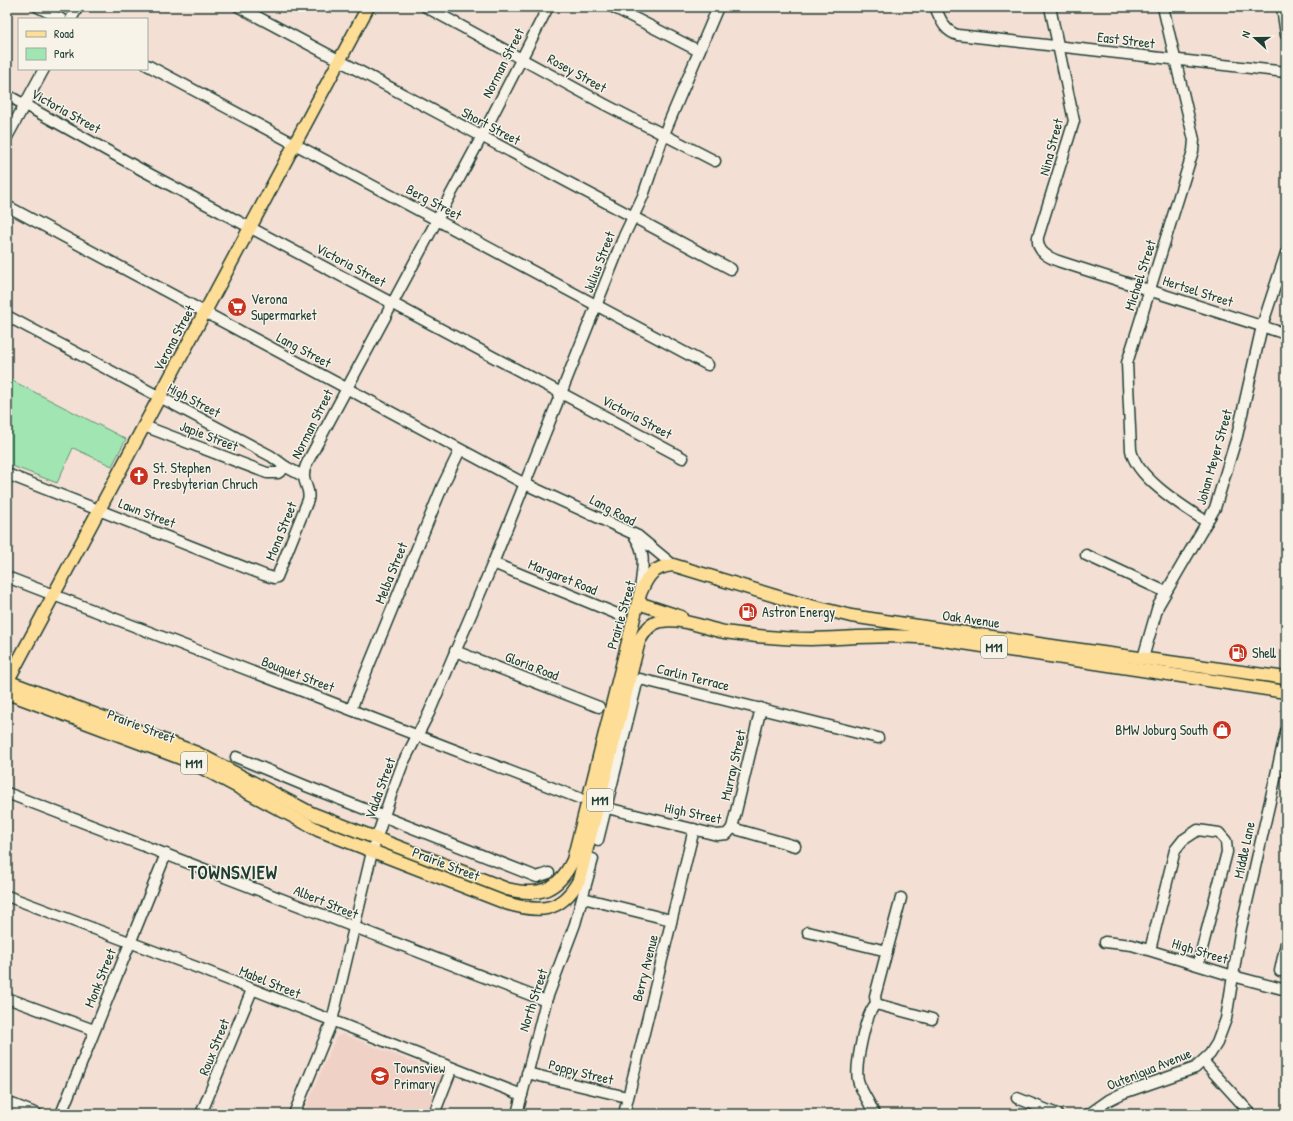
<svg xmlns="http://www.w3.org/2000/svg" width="1293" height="1121" font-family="'Patrick Hand',sans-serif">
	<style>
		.built { fill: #f0d1c6 }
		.green { fill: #a0e5b2; stroke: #609173 }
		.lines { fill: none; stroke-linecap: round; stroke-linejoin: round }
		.minor-casing { stroke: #1f3d34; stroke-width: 13 }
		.major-casing { stroke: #1f3d34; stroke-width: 15 }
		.minor { stroke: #f7f3e8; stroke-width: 10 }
		.major { stroke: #fedd96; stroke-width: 12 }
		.labels { text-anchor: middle; stroke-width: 3; stroke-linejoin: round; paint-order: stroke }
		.shield { fill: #f7f3e8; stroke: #60746a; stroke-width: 1 }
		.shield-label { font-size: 13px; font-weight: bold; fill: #1f3d34 }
		.street-label { font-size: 14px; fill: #1f3d34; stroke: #f7f3e8 }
		.poi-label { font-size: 14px; fill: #1f3d34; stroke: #f7f3e8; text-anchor: start }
		.district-label { font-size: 18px; font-weight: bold; letter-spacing: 1px; fill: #1f3d34; stroke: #f7f3e8 }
	</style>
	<rect width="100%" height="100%" fill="#f3dfd4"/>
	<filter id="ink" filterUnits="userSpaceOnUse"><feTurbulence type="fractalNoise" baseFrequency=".025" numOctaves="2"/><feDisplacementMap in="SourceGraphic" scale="8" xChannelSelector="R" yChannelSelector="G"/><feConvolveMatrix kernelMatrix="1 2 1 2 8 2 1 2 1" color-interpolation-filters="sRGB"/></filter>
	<g filter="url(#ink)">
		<path class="built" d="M343 1034 440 1073 442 1078 427 1114H303L336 1037Z"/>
		<path class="green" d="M7 378 126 439 112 466 73 448 57 483 7 464Z"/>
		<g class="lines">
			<defs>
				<g id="minor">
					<path d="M38 7 61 19"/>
					<path d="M239 7 731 269"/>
					<path d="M426 7 604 104 715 161"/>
					<path d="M613 7 699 51"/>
					<path d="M935 7C941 20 944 31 958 35L1286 72"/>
					<path d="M1050 7 1074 121 1038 237C1036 252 1049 258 1061 262L1286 334"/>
					<path d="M1163 7 1194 140 1193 151 1127 363 1131 450C1136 478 1184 507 1207 522"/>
					<path d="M1282 7 1286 35"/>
					<path d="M71 19 78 7"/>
					<path d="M147 65 708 365"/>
					<path d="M7 95 142 170 683 458"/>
					<path d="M7 137 44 69"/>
					<path d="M7 206 525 484 638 536 673 565"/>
					<path d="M7 316 271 456 286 467 303 476"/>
					<path d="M144 426 267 473H278L286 467"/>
					<path d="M7 474 264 575 274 578 277 577 308 500C312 486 298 483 307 463L482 136 548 7"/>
					<path d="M635 537C647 553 642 571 640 590"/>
					<path d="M1086 555 1166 592"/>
					<path d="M493 563 622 616"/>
					<path d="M7 577 579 798"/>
					<path d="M455 651 599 707"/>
					<path d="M1143 658 1158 606 1215 508 1237 436 1262 326 1286 253"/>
					<path d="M351 709 443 485 460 450"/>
					<path d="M236 757 306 786 537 877 549 873"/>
					<path d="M7 793 546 1001"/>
					<path d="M607 808 717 835 727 834 732 828 795 846"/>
					<path d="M732 828 761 708"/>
					<path d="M598 840 637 683 640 679 878 738"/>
					<path d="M7 896 201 969 522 1095"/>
					<path d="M583 898 671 920"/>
					<path d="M808 932 887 951"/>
					<path d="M1105 942 1132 945 1233 976 1286 990"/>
					<path d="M1150 950 1175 850 1183 840 1198 830 1219 833 1226 841 1227 852 1198 964"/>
					<path d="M1280 971 1286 943"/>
					<path d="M7 998 94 1030"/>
					<path d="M876 1004 875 996 901 898"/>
					<path d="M876 1004 932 1019"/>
					<path d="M1203 1061 1251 1114"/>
					<path d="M527 1073 627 1097"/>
					<path d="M1017 1098 1057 1114"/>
					<path d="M7 1102 37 1114"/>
					<path d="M61 1114 166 854"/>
					<path d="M201 1114 252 990"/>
					<path d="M294 1114 332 1021 372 852 391 795 403 763 429 713 493 563 624 236 643 196 664 134 718 7"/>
					<path d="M434 1114 452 1068"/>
					<path d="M517 1114 546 1001 575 924 593 859"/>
					<path d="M624 1114 694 829"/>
					<path d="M874 1114C870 1102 861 1092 858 1080 855 1067 865 1013 876 1004"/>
					<path d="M1089 1114 1109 1100 1123 1093 1195 1068 1210 1054 1217 1043 1226 1019 1240 933 1286 731"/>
				</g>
				<g id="major">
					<path d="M638 603 681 617"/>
					<path d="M7 681 197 753 311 813 507 889C540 897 558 891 573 860L640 594C647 577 652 567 673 565L795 602 851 616 1059 647 1286 678"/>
					<path d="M7 682 368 7"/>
					<path d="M7 693 191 762 318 830 506 903C539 913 561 913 579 880L639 641C644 632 650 623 661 621 681 617 704 628 724 632 753 636 782 639 811 639 851 638 890 634 930 638L1286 692"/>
				</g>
			</defs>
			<use href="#minor" class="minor-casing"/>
			<use href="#major" class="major-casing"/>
			<use href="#minor" class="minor"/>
			<use href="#major" class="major"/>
		</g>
	</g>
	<defs>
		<symbol id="supermarket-disc" viewBox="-11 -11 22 22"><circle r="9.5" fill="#c8321e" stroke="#f7f3e8"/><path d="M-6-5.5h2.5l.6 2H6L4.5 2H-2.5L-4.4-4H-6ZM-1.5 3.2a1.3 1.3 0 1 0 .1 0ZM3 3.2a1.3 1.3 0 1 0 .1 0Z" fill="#fff"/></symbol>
		<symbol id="church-disc" viewBox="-11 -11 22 22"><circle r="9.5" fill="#c8321e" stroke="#f7f3e8"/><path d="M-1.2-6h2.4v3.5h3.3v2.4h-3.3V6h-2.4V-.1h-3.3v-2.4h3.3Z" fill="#fff"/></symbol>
		<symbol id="fuel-disc" viewBox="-11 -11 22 22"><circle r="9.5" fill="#c8321e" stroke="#f7f3e8"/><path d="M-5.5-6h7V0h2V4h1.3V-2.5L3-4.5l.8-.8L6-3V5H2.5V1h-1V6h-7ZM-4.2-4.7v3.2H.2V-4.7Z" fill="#fff"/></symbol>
		<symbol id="shop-disc" viewBox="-11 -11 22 22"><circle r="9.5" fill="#c8321e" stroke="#f7f3e8"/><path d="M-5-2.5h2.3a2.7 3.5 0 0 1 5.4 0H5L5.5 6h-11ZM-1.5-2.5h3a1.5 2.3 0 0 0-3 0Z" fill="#fff"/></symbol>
		<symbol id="school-disc" viewBox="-11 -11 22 22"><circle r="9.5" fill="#c8321e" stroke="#f7f3e8"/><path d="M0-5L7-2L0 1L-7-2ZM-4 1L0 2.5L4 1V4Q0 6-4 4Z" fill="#fff"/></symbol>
	</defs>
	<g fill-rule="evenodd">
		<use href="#supermarket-disc" x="226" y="296" width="22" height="22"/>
		<use href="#church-disc" x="128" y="465" width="22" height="22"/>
		<use href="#fuel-disc" x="737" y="601" width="22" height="22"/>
		<use href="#fuel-disc" x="1227" y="642" width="22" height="22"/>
		<use href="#shop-disc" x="1211" y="719" width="22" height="22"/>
		<use href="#school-disc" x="369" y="1065" width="22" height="22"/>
	</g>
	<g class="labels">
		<g class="shield">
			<rect x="981" y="636" width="26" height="22" rx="3"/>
			<rect x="181" y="752" width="26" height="22" rx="3"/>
			<rect x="587" y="789" width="26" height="22" rx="3"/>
		</g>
		<g class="shield-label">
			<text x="994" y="652">M11</text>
			<text x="194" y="768">M11</text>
			<text x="600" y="805">M11</text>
		</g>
		<g class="street-label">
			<text transform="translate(1126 40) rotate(7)" y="5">East Street</text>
			<text transform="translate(503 63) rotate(-63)" y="5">Norman Street</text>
			<text transform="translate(577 73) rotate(29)" y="5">Rosey Street</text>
			<text transform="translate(66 111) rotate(29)" y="5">Victoria Street</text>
			<text transform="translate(491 126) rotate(28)" y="5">Short Street</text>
			<text transform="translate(1051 147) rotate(-75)" y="5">Nina Street</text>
			<text transform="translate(434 202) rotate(28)" y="5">Berg Street</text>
			<text transform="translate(599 262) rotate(-69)" y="5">Julius Street</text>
			<text transform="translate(351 265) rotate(28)" y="5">Victoria Street</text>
			<text transform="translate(1140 275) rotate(-72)" y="5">Michael Street</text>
			<text transform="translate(1198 291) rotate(18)" y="5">Hertsel Street</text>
			<text transform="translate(174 338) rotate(-62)" y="5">Verona Street</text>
			<text transform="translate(304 350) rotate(28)" y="5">Lang Street</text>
			<text transform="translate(194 400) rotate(28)" y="5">High Street</text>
			<text transform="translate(637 417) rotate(28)" y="5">Victoria Street</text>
			<text transform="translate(312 424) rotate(-63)" y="5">Norman Street</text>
			<text transform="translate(209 436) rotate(21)" y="5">Japie Street</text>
			<text transform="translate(1214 457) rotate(-74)" y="5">Johan Meyer Street</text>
			<text transform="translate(613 510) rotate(28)" y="5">Lang Road</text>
			<text transform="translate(147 513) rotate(21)" y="5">Lawn Street</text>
			<text transform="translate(281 531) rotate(-68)" y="5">Mona Street</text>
			<text transform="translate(391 573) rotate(-68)" y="5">Melba Street</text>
			<text transform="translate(563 577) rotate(22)" y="5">Margaret Road</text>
			<text transform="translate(621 615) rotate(-74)" y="5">Prairie Street</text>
			<text transform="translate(971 619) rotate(8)" y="5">Oak Avenue</text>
			<text transform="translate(532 666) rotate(21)" y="5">Gloria Road</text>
			<text transform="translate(298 674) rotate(21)" y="5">Bouquet Street</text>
			<text transform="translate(693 677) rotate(14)" y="5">Carlin Terrace</text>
			<text transform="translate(141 726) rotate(21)" y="5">Prairie Street</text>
			<text transform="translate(733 765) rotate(-77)" y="5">Murray Street</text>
			<text transform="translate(380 788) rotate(-70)" y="5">Valda Street</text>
			<text transform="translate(693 813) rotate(12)" y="5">High Street</text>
			<text transform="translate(1244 850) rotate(-78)" y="5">Middle Lane</text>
			<text transform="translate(446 864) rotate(21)" y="5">Prairie Street</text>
			<text transform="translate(326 902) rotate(22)" y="5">Albert Street</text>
			<text transform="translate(1200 951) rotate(17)" y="5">High Street</text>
			<text transform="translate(645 968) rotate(-76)" y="5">Berry Avenue</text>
			<text transform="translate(100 978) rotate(-68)" y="5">Monk Street</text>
			<text transform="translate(270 982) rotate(22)" y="5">Mabel Street</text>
			<text transform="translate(533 1000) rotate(-72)" y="5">North Street</text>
			<text transform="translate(214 1047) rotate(-68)" y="5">Roux Street</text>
			<text transform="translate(1149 1069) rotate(-22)" y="5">Outeniqua Avenue</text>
			<text transform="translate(581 1072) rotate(14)" y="5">Poppy Street</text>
		</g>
		<g class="poi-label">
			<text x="251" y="304">Verona<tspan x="251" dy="16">Supermarket</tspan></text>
			<text x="153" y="473">St. Stephen<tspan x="153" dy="16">Presbyterian Chruch</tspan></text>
			<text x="762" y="617">Astron Energy</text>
			<text x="1252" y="658">Shell</text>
			<text x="1208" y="735" text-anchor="end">BMW Joburg South</text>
			<text x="394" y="1073">Townsview<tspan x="394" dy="16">Primary</tspan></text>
		</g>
		<g class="district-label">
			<text x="233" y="879">TOWNSVIEW</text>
		</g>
	</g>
	<rect width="1293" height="1121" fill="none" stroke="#f7f3e8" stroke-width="24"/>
	<rect x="12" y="12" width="1269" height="1097" fill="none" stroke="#1f3d34" stroke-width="1.5" filter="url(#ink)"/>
	<rect x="18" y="18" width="130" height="52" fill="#f7f3e8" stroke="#a1aaa0"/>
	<rect x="26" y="31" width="20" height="6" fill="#fedd96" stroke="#a1aaa0"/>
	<text x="54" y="38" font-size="12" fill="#1f3d34">Road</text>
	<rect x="26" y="48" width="20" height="12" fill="#a0e5b2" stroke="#a1aaa0"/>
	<text x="54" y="58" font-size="12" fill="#1f3d34">Park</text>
	<g transform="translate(1255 38) rotate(291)" stroke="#f7f3e8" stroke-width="3" paint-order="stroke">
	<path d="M0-3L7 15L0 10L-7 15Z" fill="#1f3d34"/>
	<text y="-6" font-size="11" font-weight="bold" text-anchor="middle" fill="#1f3d34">N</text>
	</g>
</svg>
